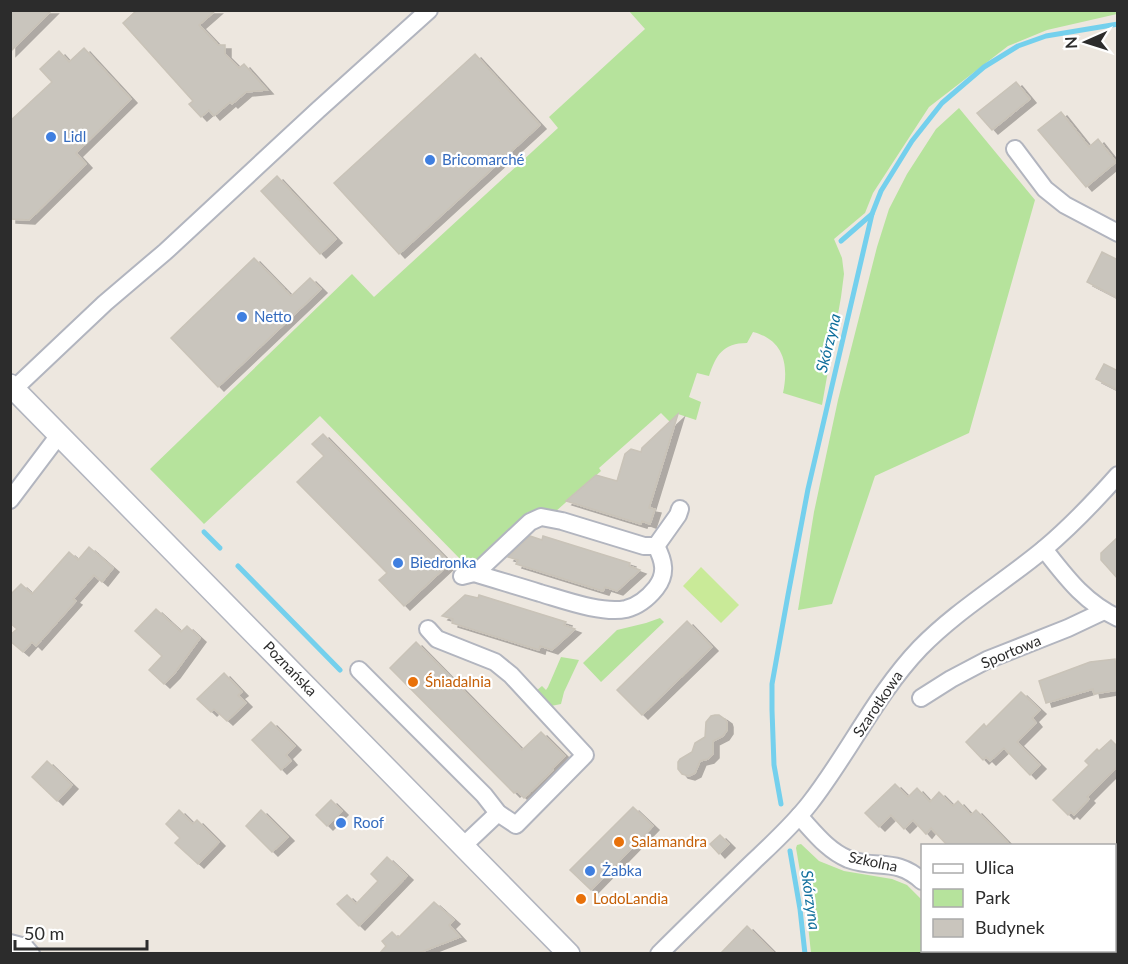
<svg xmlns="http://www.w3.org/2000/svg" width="1128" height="964" font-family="Lato,sans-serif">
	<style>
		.green { fill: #b6e39c }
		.pitch { fill: #c9ea98 }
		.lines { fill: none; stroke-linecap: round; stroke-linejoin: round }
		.stream { stroke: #74d0ed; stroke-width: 5 }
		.building { fill: #c9c5bd; stroke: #c9c3b8; stroke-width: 1.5; filter: url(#shadow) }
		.minor-casing { stroke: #b2b5bf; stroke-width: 20 }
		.tertiary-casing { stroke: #b2b5bf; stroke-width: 24 }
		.minor { stroke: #fff; stroke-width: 16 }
		.tertiary { stroke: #fff; stroke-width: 21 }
		.shop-dot { fill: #3f7fe0; stroke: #fff; stroke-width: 2 }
		.food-dot { fill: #e8710a; stroke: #fff; stroke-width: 2 }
		.labels { text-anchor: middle; stroke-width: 4.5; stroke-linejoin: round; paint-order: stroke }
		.shop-label { font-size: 15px; fill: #366cbe; stroke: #fff; text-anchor: start }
		.street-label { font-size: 15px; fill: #2c2c2c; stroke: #fff }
		.food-label { font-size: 15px; fill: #c56008; stroke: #fff; text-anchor: start }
		.water-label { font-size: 16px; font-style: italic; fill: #106f9c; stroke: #fff }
	</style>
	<defs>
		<filter id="shadow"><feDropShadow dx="6" dy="4" stdDeviation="0" flood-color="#0004"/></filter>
	</defs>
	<rect width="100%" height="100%" fill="#ede7df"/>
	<g class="green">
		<path d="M629 11H1117V14L1047 30 1008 46 929 107 873 193 865 213 834 239 842 258 844 274 841 297 822 405 783 393C789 365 784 340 753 332L747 343C723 343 716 355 709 376L697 373 689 397 701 402 696 420 678 414 670 422 661 413 599 468 601 471 555 512 537 511 528 512 477 561 463 562 320 416 204 524 150 469 352 274 374 297 558 128 549 117 645 29Z"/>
		<path d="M959 108 1035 200 969 433 875 476 832 604 798 610 814 512 838 400 877 247 889 209 907 174 936 129Z"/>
		<path d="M660 618 664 622 601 682 583 663 617 630 646 623Z"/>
		<path d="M561 657 579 660 564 692 561 704 551 706 536 691 542 686 546 690 548 687Z"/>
		<path d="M801 844 819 861 844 871 892 879 907 885 922 900V950L973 951 976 953H811L806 906 796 848 797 845Z"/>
	</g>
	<path class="pitch" d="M701 567 739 605 721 623 683 586Z"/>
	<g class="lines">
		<g class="stream">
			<path d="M841 241 872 214"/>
			<path d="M204 532 220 548"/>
			<path d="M238 566 340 670"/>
			<path d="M781 804 774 765 772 710V684L788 595 808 489 872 214 881 191 912 141 942 103 984 67 1018 46 1046 36 1118 24"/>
			<path d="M790 851 800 909 805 954"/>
		</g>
	</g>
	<g class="building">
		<path d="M10 10H52L10 52Z"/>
		<path d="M137 10H216L199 25 218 45H225V54L239 68 244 64 267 90 246 92 232 104 230 102 214 116 209 110 201 117 189 104 193 101 123 23Z"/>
		<path d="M84 48 131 99 76 153 86 164 29 220 10 219V121L52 82 40 69 59 51 69 62Z"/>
		<path d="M475 54 540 125 399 254 334 183Z"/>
		<path d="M1016 82 1030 99 992 130 977 113Z"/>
		<path d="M1061 112 1089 147 1098 139 1116 162 1086 187 1038 130Z"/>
		<path d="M277 176 336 239 320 254 261 191Z"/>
		<path d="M1102 252 1118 260V298L1087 282Z"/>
		<path d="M254 258 291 296 310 278 321 289 218 387 171 338Z"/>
		<path d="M1104 364 1118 371V390L1096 379Z"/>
		<path d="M678 414 649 508 655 509 650 524 642 521 641 524 566 501 596 475 617 481 625 454 631 449 641 452 642 448Z"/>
		<path d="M323 434 450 563 404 606 379 580 387 573 297 482 324 456 312 444Z"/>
		<path d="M530 536 542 540 543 536 630 563 629 566 640 570 617 591 605 587 603 591 516 564 518 560 508 557Z"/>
		<path d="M1118 537V579L1101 560V553Z"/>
		<path d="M89 547 113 568 102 582 94 575 73 599 76 601 36 646 32 642 23 652 10 641V635L17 629 10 623V595L21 584 32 594 69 552 78 560Z"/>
		<path d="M465 595 478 598 479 595 566 622 564 625 575 629 552 650 540 646 539 650 452 623 453 619 442 616Z"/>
		<path d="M156 609 181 632 187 626 200 638 174 674 164 684 149 670 162 656 135 631Z"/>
		<path d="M687 621 712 647 642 715 617 690Z"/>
		<path d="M416 642 522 750 541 732 565 756 552 769 553 770 524 798 517 791 514 793 390 668Z"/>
		<path d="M1115 659 1118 690 1094 694 1093 689 1046 703 1039 681 1090 662Z"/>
		<path d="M224 673 242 692 238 695 246 703 227 721 214 709 211 712 197 699Z"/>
		<path d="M1021 692 1040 710 1032 718 1036 723 1017 742 1040 765 1030 775 1004 748 990 761 986 757 983 760 966 742 984 724 986 727Z"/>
		<path d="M715 715H719L726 720 727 723V730L723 736 713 741V754L708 759 700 761 695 773 689 776 682 774 678 769V762L680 759 692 752 695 743 705 737 706 722 711 716Z"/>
		<path d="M271 722 295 746 286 755 291 761 281 770 252 740Z"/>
		<path d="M1111 740 1118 747V766L1087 797 1089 799 1074 815 1071 812 1068 815 1053 800 1089 765 1085 761 1097 749 1099 751Z"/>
		<path d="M47 761 72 785 57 801 32 777Z"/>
		<path d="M895 784 908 797 917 788 930 802 939 792 953 806 958 801 971 815 976 810 1011 846H948L931 828 926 834 913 820 904 829 891 815 879 827 865 813Z"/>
		<path d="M331 800 342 811 327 826 316 815Z"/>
		<path d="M633 807 653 826 591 890 570 870Z"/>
		<path d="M179 810 193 824 197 820 219 842 198 864 175 843 180 838 166 824Z"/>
		<path d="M261 810 288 837 272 852 246 826Z"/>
		<path d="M720 835 729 844 719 854 710 844Z"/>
		<path d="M387 857 407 876 359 926 337 904 347 895 356 904 378 881 371 874Z"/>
		<path d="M434 902 454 920 449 925 460 937 416 954H379L386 946 382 941 392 932 398 938Z"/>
		<path d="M747 926 775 954H720Z"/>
	</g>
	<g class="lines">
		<defs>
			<g id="minor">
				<path d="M1015 149 1045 189 1065 205 1118 233"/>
				<path d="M14 389 105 303 165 252 318 110 429 10"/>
				<path d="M10 500 59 435"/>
				<path d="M1044 549C1066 577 1084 602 1118 618"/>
				<path d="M474 573C496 580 518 586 540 593 564 600 602 614 626 609 638 606 648 598 656 588 667 574 664 561 656 546"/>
				<path d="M462 576 474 573 479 570 530 522 541 517 562 521 644 546H656L678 515 680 509"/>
				<path d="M359 670 484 795 498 813 516 825 585 755 511 675 495 662 437 639 428 629"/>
				<path d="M921 698 951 679 987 660 1068 628 1104 611"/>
				<path d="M799 816C814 832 827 850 848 859 877 870 896 857 922 881"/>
				<path d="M463 846 498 813"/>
				<path d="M10 943 25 947 31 954"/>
				<path d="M992 950 995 954"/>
				<path d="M659 954C690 923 722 892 753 862 773 843 793 825 810 803 849 753 876 694 920 648 957 610 1003 583 1044 549 1070 527 1095 501 1118 475"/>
			</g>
			<path id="tertiary" d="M10 385 569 954"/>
		</defs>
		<use href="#minor" class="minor-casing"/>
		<use href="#tertiary" class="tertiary-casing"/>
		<use href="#minor" class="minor"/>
		<use href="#tertiary" class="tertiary"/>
	</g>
	<g class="shop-dot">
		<circle cx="51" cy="137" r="6"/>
		<circle cx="430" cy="160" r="6"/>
		<circle cx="242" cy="317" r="6"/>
		<circle cx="398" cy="563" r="6"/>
		<circle cx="341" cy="823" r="6"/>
		<circle cx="590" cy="871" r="6"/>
	</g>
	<g class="food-dot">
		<circle cx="413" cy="682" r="6"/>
		<circle cx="619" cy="842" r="6"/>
		<circle cx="581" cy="899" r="6"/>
	</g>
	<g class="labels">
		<g class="shop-label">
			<text x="63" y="142">Lidl</text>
			<text x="442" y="165">Bricomarché</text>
			<text x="254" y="322">Netto</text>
			<text x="410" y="568">Biedronka</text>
			<text x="353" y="828">Roof</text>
			<text x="602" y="876">Żabka</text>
		</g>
		<g class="street-label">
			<text transform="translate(1011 652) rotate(-23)" y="5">Sportowa</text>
			<text transform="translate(290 669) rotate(46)" y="5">Poznańska</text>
			<text transform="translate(878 704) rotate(-56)" y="5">Szarotkowa</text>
			<text transform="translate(873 862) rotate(12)" y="5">Szkolna</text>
		</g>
		<g class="food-label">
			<text x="425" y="687">Śniadalnia</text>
			<text x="631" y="847">Salamandra</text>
			<text x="593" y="904">LodoLandia</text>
		</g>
		<g class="water-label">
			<text transform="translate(828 343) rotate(-76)" y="6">Skórzyna</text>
			<text transform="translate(811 900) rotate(82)" y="6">Skórzyna</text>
		</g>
	</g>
	<rect width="1128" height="964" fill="none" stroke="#2c2c2c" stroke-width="24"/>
	<rect x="921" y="844" width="195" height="108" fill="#ffffff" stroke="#ababab" stroke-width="1.5"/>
	<rect x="933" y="864" width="30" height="9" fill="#ffffff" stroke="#ababab" stroke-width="1.5"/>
	<text x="975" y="874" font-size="18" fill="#2c2c2c">Ulica</text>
	<rect x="933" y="889" width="30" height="18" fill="#b6e39c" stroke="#ababab" stroke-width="1.5"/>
	<text x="975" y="904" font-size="18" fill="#2c2c2c">Park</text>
	<rect x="933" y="919" width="30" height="18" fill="#c9c5bd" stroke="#ababab" stroke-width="1.5"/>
	<text x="975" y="934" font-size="18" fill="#2c2c2c">Budynek</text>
	<g transform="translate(1086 42) rotate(267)" stroke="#ffffff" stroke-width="4.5" paint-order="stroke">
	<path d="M0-4.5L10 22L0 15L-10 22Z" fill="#2c2c2c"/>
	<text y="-9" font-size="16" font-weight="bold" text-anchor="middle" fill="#2c2c2c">N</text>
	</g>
	<path d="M15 940v9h132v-9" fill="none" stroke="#2c2c2c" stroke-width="3"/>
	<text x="24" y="940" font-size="18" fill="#2c2c2c" stroke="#ffffff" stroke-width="4.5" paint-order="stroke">50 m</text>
</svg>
